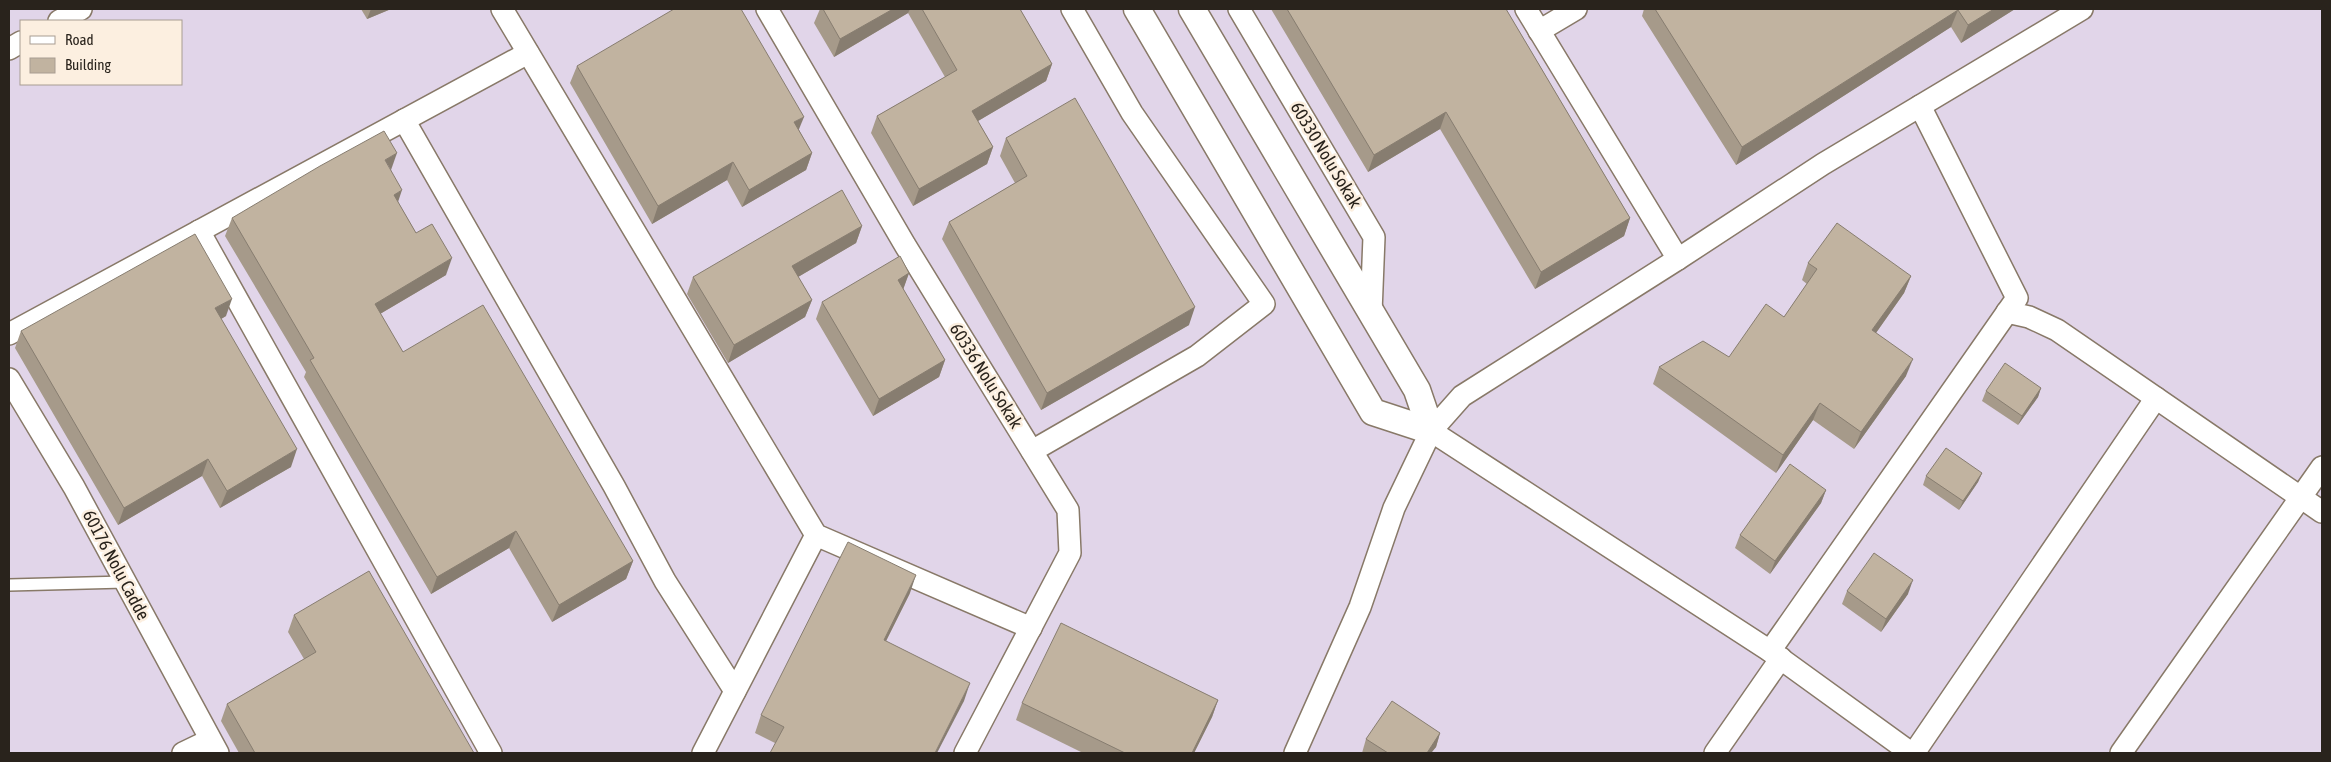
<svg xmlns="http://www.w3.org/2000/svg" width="2331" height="762" font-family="'Asap Condensed',sans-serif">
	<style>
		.industrial { fill: #e1d5e9; fill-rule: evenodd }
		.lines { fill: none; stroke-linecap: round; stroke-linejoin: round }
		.service-casing { stroke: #887968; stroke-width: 14 }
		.minor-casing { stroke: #887968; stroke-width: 24 }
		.tertiary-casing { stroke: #887968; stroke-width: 29 }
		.service { stroke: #fff; stroke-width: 11 }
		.minor { stroke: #fff; stroke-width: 21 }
		.tertiary { stroke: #fff; stroke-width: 26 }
		.wall { fill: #a69a8a }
		.shaded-wall { fill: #877d70 }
		.building { fill: #c1b3a0; stroke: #877d70 }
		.labels { text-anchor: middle; stroke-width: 5; stroke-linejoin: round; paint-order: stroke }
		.street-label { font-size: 18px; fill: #29231c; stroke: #fcefe0 }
	</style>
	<rect width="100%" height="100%" fill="#f2e1ce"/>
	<path class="industrial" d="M9 9H2322V753H9ZM21 21H181V84H21Z"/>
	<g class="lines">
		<defs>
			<path id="service" d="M9 585 125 582"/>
			<g id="minor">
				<path d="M502 9 816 535 1031 628"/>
				<path d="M767 9 905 245 1068 510 1070 553 965 753"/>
				<path d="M1239 9 1374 237 1371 313"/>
				<path d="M1526 9 1678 259"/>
				<path d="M59 21 81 9"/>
				<path d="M1539 31 1576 9"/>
				<path d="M9 49 21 42"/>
				<path d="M404 120 614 486 665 581 735 691"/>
				<path d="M199 231 491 753"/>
				<path d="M2007 312 2029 317 2057 330 2322 512"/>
				<path d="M9 334 528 53"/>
				<path d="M9 379 74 487 218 753"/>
				<path d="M1431 431 1770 651 1911 753"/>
				<path d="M1032 451 1197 356 1264 304 1132 113 1072 9"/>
				<path d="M1770 651 2017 298 1920 106"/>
				<path d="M183 753 210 740"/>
				<path d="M703 753 816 535"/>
				<path d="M1295 753 1360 607 1394 508 1431 431 1462 396 1678 259 1823 164 2082 9"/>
				<path d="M1715 753 1781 658"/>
				<path d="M1914 753 2156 398"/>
				<path d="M2121 753 2322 467"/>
			</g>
			<g id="tertiary">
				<path d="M1137 9 1373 412 1431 431"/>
				<path d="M1192 9 1417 390 1431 431"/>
			</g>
		</defs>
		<use href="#service" class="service-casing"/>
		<use href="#minor" class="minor-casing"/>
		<use href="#tertiary" class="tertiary-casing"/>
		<use href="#service" class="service"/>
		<use href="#minor" class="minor"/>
		<use href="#tertiary" class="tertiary"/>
	</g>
	<g class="wall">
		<path d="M361 9H391L367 19Z"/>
		<path d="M820 9H1020L1052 64 1046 81 978 121 993 147 987 164 913 206 871 133 877 116 945 77 908 13 834 57 814 23Z"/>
		<path d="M1271 9H1506L1630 218 1624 236 1535 289 1440 129 1368 172Z"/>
		<path d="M1644 9H2015L1961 43 1951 27 1736 165 1642 16Z"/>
		<path d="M577 66 799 130 812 153 806 170 742 207 727 180 652 224 570 83Z"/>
		<path d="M1006 138 1189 325 1041 410 942 239 949 222 1015 183 1000 156Z"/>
		<path d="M391 170 398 202 416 233 446 275 380 314 403 352 633 561 626 579 552 622 509 548 431 594 304 377 306 372 225 236 232 218Z"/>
		<path d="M862 226 856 243 798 277 812 300 805 317 728 363 687 294 693 277Z"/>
		<path d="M1808 263 1911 276 1904 293 1876 333 1906 376 1854 449 1813 420 1776 473 1653 384 1659 367 1729 357 1784 317 1807 284 1802 280Z"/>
		<path d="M909 273 903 289 945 360 939 377 873 416 816 319 822 302Z"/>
		<path d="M226 316 221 319 291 467 220 508 202 476 118 525 15 348 21 331Z"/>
		<path d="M2041 388 2038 397 2018 425 1982 401 1986 391Z"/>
		<path d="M1982 473 1978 482 1959 510 1923 485 1926 476Z"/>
		<path d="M1826 490 1821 503 1770 574 1735 548 1740 535Z"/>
		<path d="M1847 591 1908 594 1881 632 1842 604Z"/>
		<path d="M910 593 886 641 964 701 775 743 755 733 761 715Z"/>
		<path d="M294 615 474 753H239L221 721 227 704 304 659 288 632Z"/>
		<path d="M1218 700 1212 717 1194 753H1083L1016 720 1022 703Z"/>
		<path d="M1440 733 1436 747 1431 753H1362L1366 739Z"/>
	</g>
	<g class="shaded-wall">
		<path d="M371 9H391L367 19Z"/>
		<path d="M893 9H910L908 13 834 57 840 39Z"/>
		<path d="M1994 9H2015L1961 43 1968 25Z"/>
		<path d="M1958 10 1951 27 1736 165 1742 147Z"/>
		<path d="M1052 64 1046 81 966 128 972 111Z"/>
		<path d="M1446 112 1440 129 1368 172 1374 155Z"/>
		<path d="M804 117 797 134 794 122Z"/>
		<path d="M993 147 987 164 913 206 919 189Z"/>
		<path d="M397 153 391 170 385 160Z"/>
		<path d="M812 153 806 170 742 207 749 190Z"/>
		<path d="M733 162 727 180 652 224 658 206Z"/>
		<path d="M402 190 396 208 394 195Z"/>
		<path d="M1630 218 1624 236 1535 289 1541 272Z"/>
		<path d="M862 226 856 243 786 284 792 266Z"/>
		<path d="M452 258 446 275 368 321 375 304Z"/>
		<path d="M909 273 903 290 898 280Z"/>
		<path d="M1911 276 1904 293 1866 347 1872 330Z"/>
		<path d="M232 299 226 316 209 326 215 308Z"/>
		<path d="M812 300 805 317 728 363 734 345Z"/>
		<path d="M1195 307 1189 325 1041 410 1047 393Z"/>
		<path d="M1913 359 1906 376 1854 449 1861 432Z"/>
		<path d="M945 360 939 377 873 416 879 399Z"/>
		<path d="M2041 388 2038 397 2018 425 2022 416Z"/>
		<path d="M1820 403 1813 420 1776 473 1783 455Z"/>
		<path d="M297 449 291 467 220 508 227 491Z"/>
		<path d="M208 459 202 476 118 525 124 508Z"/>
		<path d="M1982 473 1978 482 1959 510 1963 501Z"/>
		<path d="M1826 490 1821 503 1770 574 1775 561Z"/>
		<path d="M516 531 509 548 431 594 437 577Z"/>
		<path d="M633 561 626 579 552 622 559 605Z"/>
		<path d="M916 575 910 593 878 657 884 640Z"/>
		<path d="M1913 580 1908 594 1881 632 1886 619Z"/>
		<path d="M970 683 964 701 937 753H935Z"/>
		<path d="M1218 700 1212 717 1194 753H1192Z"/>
		<path d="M1440 733 1436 747 1431 753H1427Z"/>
	</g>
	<g class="building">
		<path d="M674 9H741L804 117 794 122 812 153 749 190 733 162 658 206 577 66Z"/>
		<path d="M823 9H893L840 39Z"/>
		<path d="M922 9H1020L1052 64 972 111 993 147 919 189 877 116 957 70Z"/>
		<path d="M1287 9H1506L1630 218 1541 272 1446 112 1374 155Z"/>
		<path d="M1655 9H1994L1968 25 1958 10 1742 147Z"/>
		<path d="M1075 98 1195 307 1047 393 949 222 1027 176 1006 138Z"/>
		<path d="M384 131 397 153 385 160 402 190 394 195 416 233 432 224 452 258 375 304 403 352 483 305 633 561 559 605 516 531 437 577 310 360 314 358 232 218 320 166Z"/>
		<path d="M842 190 862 226 792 266 812 300 734 345 693 277Z"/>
		<path d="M1837 223 1911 276 1872 330 1913 359 1861 432 1820 403 1783 455 1659 367 1703 341 1729 357 1766 304 1784 317 1817 269 1808 263Z"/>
		<path d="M195 234 232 299 215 308 297 449 227 491 208 459 124 508 21 331Z"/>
		<path d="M900 256 909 273 898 280 945 360 879 399 822 302Z"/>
		<path d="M2005 363 2041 388 2022 416 1986 391Z"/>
		<path d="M1946 448 1982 473 1963 501 1926 476Z"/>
		<path d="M1790 464 1826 490 1775 561 1740 535Z"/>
		<path d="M848 542 916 575 884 640 970 683 935 753H770L784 727 761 715Z"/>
		<path d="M1874 553 1913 580 1886 619 1847 591Z"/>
		<path d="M369 571 474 753H255L227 704 316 652 294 615Z"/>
		<path d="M1061 623 1218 700 1192 753H1125L1022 703Z"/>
		<path d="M1392 701 1440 733 1427 753H1388L1366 739Z"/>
	</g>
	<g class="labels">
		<g class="street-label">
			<text transform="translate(1326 155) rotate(59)" y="6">60330 Nolu Sokak</text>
			<text transform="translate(986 376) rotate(58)" y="6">60336 Nolu Sokak</text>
			<text transform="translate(116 565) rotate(62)" y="6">60176 Nolu Cadde</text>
		</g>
	</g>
	<rect width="2331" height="762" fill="none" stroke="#29231c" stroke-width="20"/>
	<rect x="20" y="20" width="162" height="65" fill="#fcefe0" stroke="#a89d92"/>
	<rect x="30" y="36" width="25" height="8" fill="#ffffff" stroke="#a89d92"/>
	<text x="65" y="45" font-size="15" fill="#29231c">Road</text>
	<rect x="30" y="58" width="25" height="15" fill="#c1b3a0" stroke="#a89d92"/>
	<text x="65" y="70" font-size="15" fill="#29231c">Building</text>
</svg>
